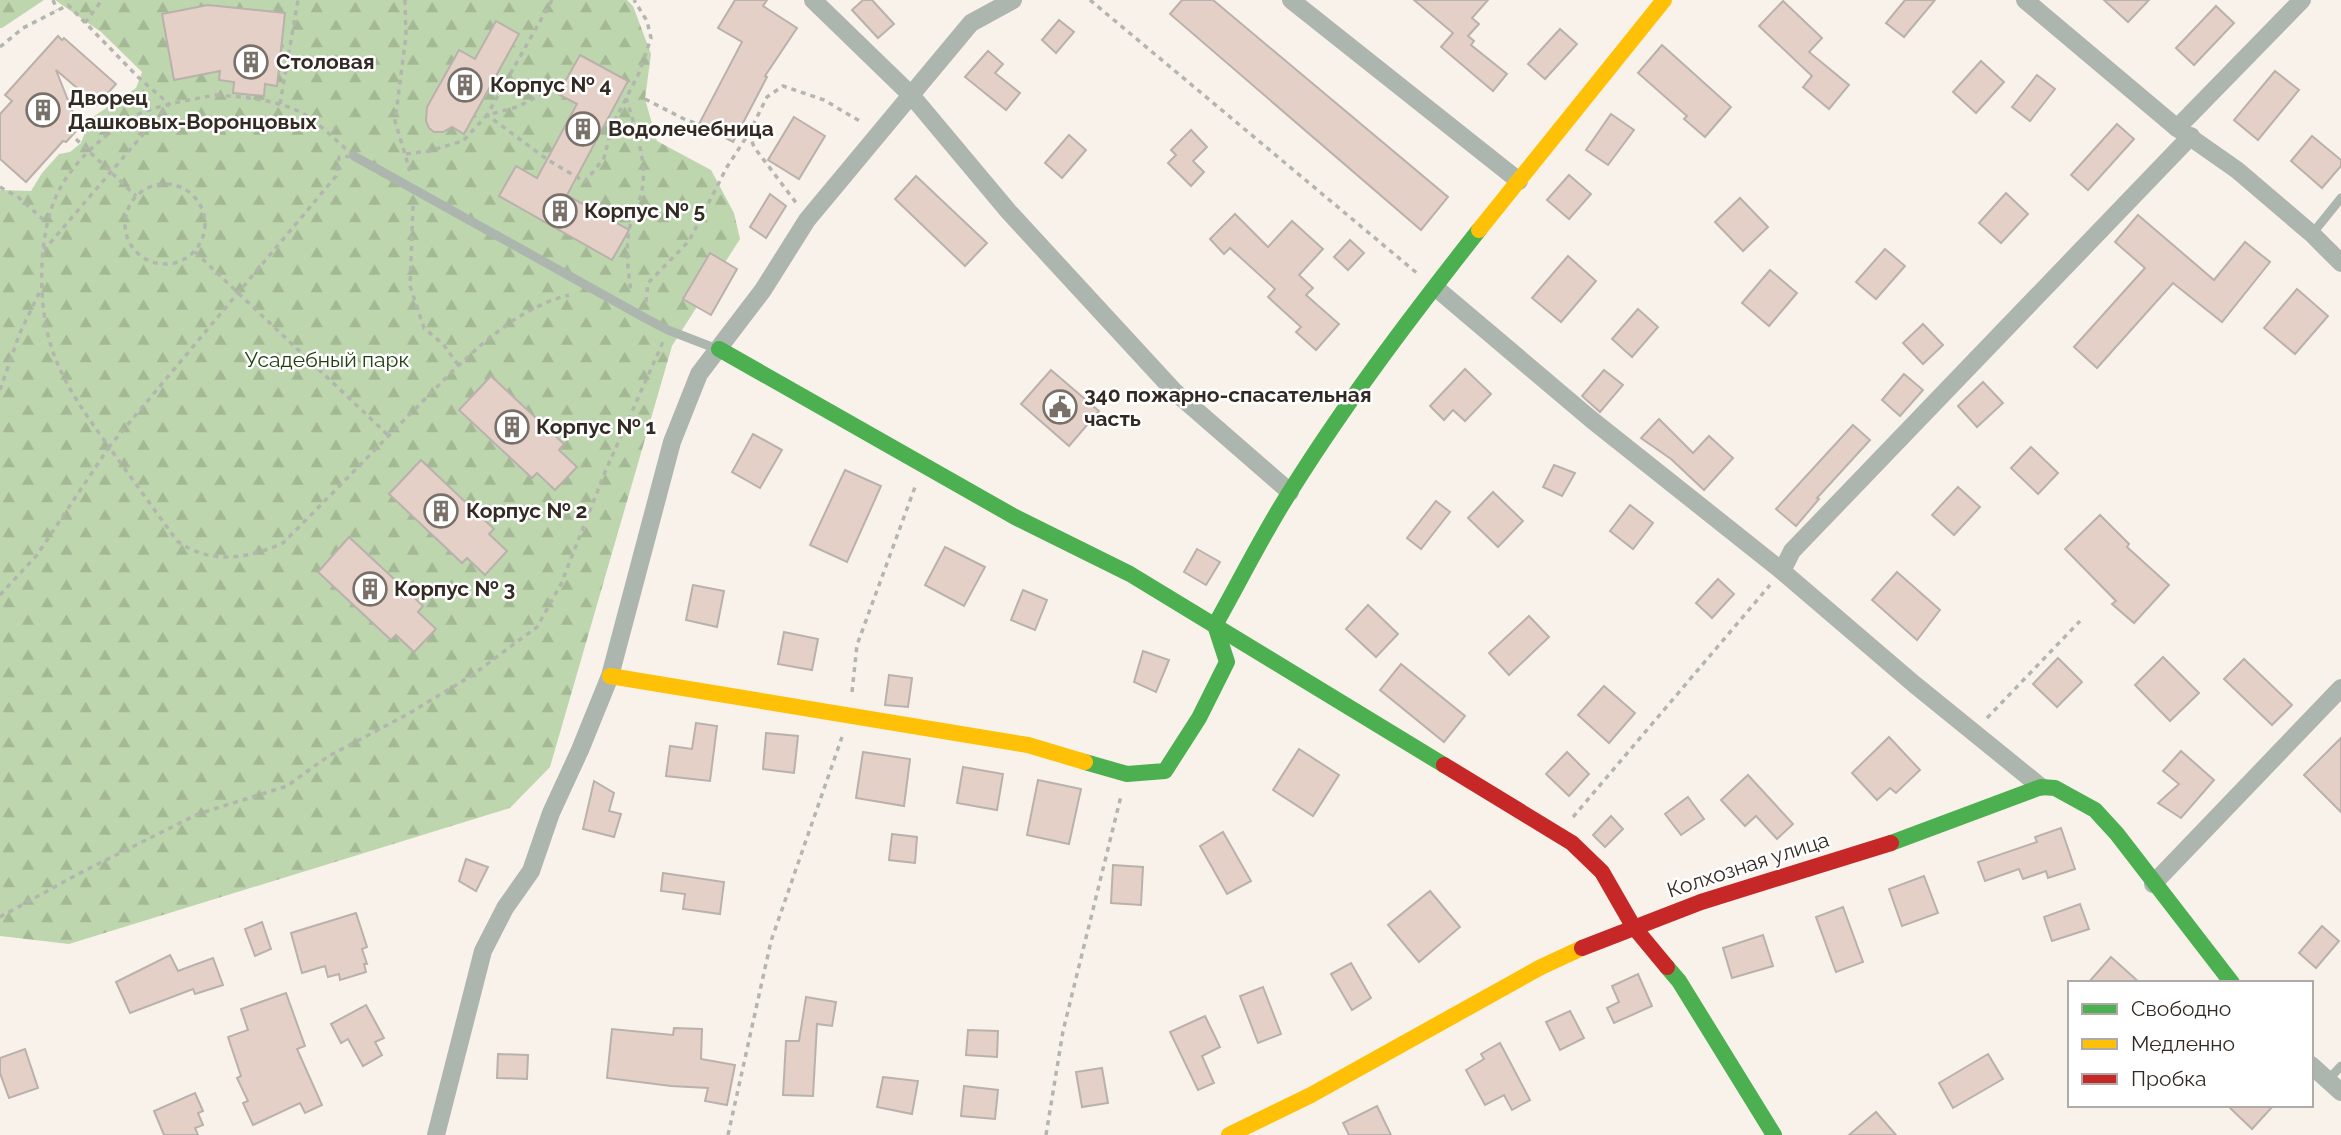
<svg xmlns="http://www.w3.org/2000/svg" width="2341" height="1135" font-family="Raleway,sans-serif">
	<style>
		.forest { fill: url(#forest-firs) }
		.building { fill: #e4d0c7; stroke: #b9b1ac; stroke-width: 2 }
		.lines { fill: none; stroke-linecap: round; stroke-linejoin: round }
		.path { stroke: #b3b6af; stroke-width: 3.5; stroke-dasharray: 5 5; stroke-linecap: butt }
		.lane { stroke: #adb6ae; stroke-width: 9 }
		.street { stroke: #adb6ae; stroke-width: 18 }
		.fast { stroke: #4caf50; stroke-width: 16 }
		.slow { stroke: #ffc107; stroke-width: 16 }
		.jam { stroke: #c62828; stroke-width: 16 }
		.labels { text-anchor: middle; stroke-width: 5; stroke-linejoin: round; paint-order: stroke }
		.poi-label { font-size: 21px; font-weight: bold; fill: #332a23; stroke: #fff; text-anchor: start }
		.park-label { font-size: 21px; fill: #204011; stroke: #fff }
		.street-label { font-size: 21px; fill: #332a23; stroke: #fff }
	</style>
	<defs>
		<pattern id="forest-firs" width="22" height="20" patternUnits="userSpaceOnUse" patternTransform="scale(1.75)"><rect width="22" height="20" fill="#bed6ad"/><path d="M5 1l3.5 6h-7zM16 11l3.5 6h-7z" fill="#a4b895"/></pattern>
	</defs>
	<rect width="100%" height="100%" fill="#f9f2eb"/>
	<g class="forest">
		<path d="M0 0H44L2 28H0Z"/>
		<path d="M55 0H627L633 6 651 54 645 99 657 141 711 170 734 213 740 239 672 346 550 767 510 808 69 944 0 936V190L31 191 42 173 59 154 70 152 81 143 90 119 136 88 142 72 101 32Z"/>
	</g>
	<g class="building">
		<path d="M735 0H767L763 6 797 28 765 76 767 77 733 142 699 124 742 42 718 28Z"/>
		<path d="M863 0H872L894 24 878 38 852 10Z"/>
		<path d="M1182 0H1213L1448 197 1421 230 1170 14Z"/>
		<path d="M1414 0H1488L1472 18 1479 24 1468 36 1474 41 1471 45 1507 74 1493 91 1441 47 1453 33Z"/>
		<path d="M1905 0H1935L1904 37 1886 23Z"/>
		<path d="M2104 0H2149L2128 22Z"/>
		<path d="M1783 1 1822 38 1809 52 1849 85 1829 109 1803 87 1812 76 1759 26Z"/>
		<path d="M208 5 285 13 277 86 265 84 264 96 233 93 234 82 219 80 220 71 174 80 162 14Z"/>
		<path d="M2216 6 2234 23 2194 65 2176 48Z"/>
		<path d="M1059 20 1074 32 1056 53 1042 40Z"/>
		<path d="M496 21 519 34 464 134 452 127 443 132H434L429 128 426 121 427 107 459 50 475 59Z"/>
		<path d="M1560 29 1577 44 1545 79 1528 64Z"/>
		<path d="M58 36 62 40 64 38 116 84 97 105 56 70 79 128 66 142 63 141 26 182 0 159V114L12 101 5 95Z"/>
		<path d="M1662 45 1731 107 1705 137 1684 119 1687 116 1638 73Z"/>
		<path d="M988 51 1003 64 995 73 1020 93 1006 110 965 77Z"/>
		<path d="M580 55 628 81 567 195 629 230 612 260 499 196 516 166 537 178 577 104 558 94Z"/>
		<path d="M1981 61 2004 82 1976 113 1953 92Z"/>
		<path d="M2275 71 2299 90 2258 140 2234 120Z"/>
		<path d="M2037 75 2055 89 2030 121 2012 107Z"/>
		<path d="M1611 114 1634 130 1608 165 1586 150Z"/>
		<path d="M794 117 825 136 799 179 768 160Z"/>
		<path d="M2117 124 2134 139 2088 190 2071 175Z"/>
		<path d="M1191 130 1207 147 1193 161 1204 172 1191 186 1168 163 1176 155 1171 150Z"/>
		<path d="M1069 135 1086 150 1062 178 1045 163Z"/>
		<path d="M2312 136 2341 160V166L2322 188 2291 161Z"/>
		<path d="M1569 175 1591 194 1569 219 1547 200Z"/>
		<path d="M916 176 987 243 965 266 895 199Z"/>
		<path d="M2006 193 2028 214 2001 243 1979 223Z"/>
		<path d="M770 194 786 206 766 238 750 227Z"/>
		<path d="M1740 198 1768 227 1743 251 1715 222Z"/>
		<path d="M1235 214 1268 247 1292 221 1323 249 1299 275 1313 288 1306 295 1339 324 1316 350 1296 332 1301 327 1268 297 1275 289 1230 248 1224 254 1210 239Z"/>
		<path d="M2138 215 2214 280 2245 242 2270 262 2222 322 2173 283 2097 368 2074 347 2145 268 2115 242Z"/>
		<path d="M1350 240 1364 253 1348 270 1334 257Z"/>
		<path d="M1885 249 1905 266 1876 299 1856 282Z"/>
		<path d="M710 253 737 269 711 315 683 299Z"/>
		<path d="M1568 256 1596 281 1561 322 1532 298Z"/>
		<path d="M1770 270 1797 293 1769 326 1742 303Z"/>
		<path d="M2297 289 2328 316 2295 354 2264 328Z"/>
		<path d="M1638 309 1658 327 1632 357 1612 339Z"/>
		<path d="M1923 324 1943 345 1923 364 1903 343Z"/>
		<path d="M1465 369 1491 394 1465 421 1453 410 1444 420 1430 406Z"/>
		<path d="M1051 370 1099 411 1069 446 1021 404Z"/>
		<path d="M1604 370 1623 385 1600 412 1582 396Z"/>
		<path d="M1904 374 1923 390 1900 416 1882 400Z"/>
		<path d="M491 376 564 444 559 450 577 467 555 490 537 473 532 478 459 410Z"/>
		<path d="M1983 382 2003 403 1977 427 1958 406Z"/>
		<path d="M1659 419 1693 453 1709 436 1733 458 1704 490 1671 459 1641 438Z"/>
		<path d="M1853 425 1870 440 1817 498 1819 499 1796 526 1776 509Z"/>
		<path d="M753 434 782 450 760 488 732 472Z"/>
		<path d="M2031 447 2058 473 2038 494 2011 468Z"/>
		<path d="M421 460 494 529 489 534 507 551 485 575 467 558 462 563 389 494Z"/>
		<path d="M1554 465 1575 473 1562 496 1543 487Z"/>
		<path d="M845 470 881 486 847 562 810 545Z"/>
		<path d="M1958 487 1980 507 1954 535 1932 515Z"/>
		<path d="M1493 492 1523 521 1498 547 1468 518Z"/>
		<path d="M1436 501 1450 512 1421 549 1407 538Z"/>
		<path d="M1630 505 1653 523 1633 549 1610 531Z"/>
		<path d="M2100 515 2129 544 2127 547 2169 585 2134 623 2112 604 2116 601 2065 549Z"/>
		<path d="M349 537 423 606 418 612 436 629 414 652 396 635 391 640 318 572Z"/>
		<path d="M945 547 985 567 964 606 925 585Z"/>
		<path d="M1197 549 1220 562 1206 585 1184 572Z"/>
		<path d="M1897 572 1940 610 1917 640 1872 600Z"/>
		<path d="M1718 579 1734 594 1712 618 1696 603Z"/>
		<path d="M693 585 724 591 717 627 686 620Z"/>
		<path d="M1023 590 1047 600 1035 630 1011 620Z"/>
		<path d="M1368 605 1398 634 1376 657 1346 629Z"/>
		<path d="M1529 616 1549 637 1509 675 1489 653Z"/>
		<path d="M784 632 818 639 812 670 778 664Z"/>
		<path d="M1143 651 1169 660 1156 692 1134 682Z"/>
		<path d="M2163 657 2199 693 2170 721 2135 685Z"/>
		<path d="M2058 658 2082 682 2057 707 2033 684Z"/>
		<path d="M2244 659 2292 705 2272 725 2224 679Z"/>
		<path d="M1401 664 1465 716 1444 742 1380 690Z"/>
		<path d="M889 675 912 678 908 707 885 705Z"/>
		<path d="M1604 686 1635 713 1609 743 1578 715Z"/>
		<path d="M696 723 717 726 710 781 666 776 670 746 692 749Z"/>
		<path d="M766 733 798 736 794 773 763 769Z"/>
		<path d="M1889 737 1920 770 1896 793 1890 788 1877 800 1852 773Z"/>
		<path d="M2341 738V812L2304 775Z"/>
		<path d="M1299 749 1339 775 1313 816 1273 790Z"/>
		<path d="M2181 751 2214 780 2181 818 2158 803 2179 784 2163 771Z"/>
		<path d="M863 752 910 759 904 806 856 798Z"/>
		<path d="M1567 752 1589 774 1569 796 1546 774Z"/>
		<path d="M963 767 1003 774 997 810 957 803Z"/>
		<path d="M1748 775 1793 824 1777 839 1756 816 1745 826 1721 800Z"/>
		<path d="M1038 780 1081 789 1069 844 1027 835Z"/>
		<path d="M594 781 614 793 609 811 621 814 614 837 583 829Z"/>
		<path d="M1688 797 1704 819 1681 835 1665 814Z"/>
		<path d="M1611 816 1623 829 1605 847 1593 835Z"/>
		<path d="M2061 828 2075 869 2048 878 2046 871 2023 879 2019 869 1985 881 1978 862 2037 842 2035 837Z"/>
		<path d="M1223 832 1251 881 1227 894 1200 846Z"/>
		<path d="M892 834 917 837 915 863 889 860Z"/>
		<path d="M466 859 488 867 476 891 459 881Z"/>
		<path d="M1113 865 1143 867 1141 905 1111 903Z"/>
		<path d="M663 873 724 882 720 914 683 909 685 894 661 891Z"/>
		<path d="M1924 876 1938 913 1902 926 1889 889Z"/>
		<path d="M1430 891 1460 927 1419 962 1388 925Z"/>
		<path d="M2080 904 2089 929 2052 941 2044 917Z"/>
		<path d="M1843 907 1863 962 1836 972 1816 917Z"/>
		<path d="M356 913 367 947 362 949 367 964H364L366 972 340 980 339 974 328 977 325 966 302 973 291 933Z"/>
		<path d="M262 922 271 949 255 956 245 929Z"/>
		<path d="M2322 926 2339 941 2316 968 2299 953Z"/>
		<path d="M1763 935 1773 966 1732 978 1723 948Z"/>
		<path d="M170 955 178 971 213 958 223 985 195 994 193 989 130 1013 116 982Z"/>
		<path d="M2111 957 2140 983H2088Z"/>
		<path d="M1351 963 1371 998 1352 1010 1331 974Z"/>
		<path d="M1638 974 1652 1006 1614 1023 1607 1008 1619 1002 1612 986Z"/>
		<path d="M1263 987 1281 1034 1258 1043 1240 996Z"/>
		<path d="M286 993 305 1046 297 1049 322 1105 305 1113 300 1103 253 1125 243 1103 248 1101 237 1078 241 1076 228 1037 248 1030 241 1009Z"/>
		<path d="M806 997 836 1002 832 1026 817 1024 813 1096 783 1095 786 1041H799Z"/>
		<path d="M366 1005 384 1038 375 1042 382 1055 363 1066 348 1039 341 1043 331 1024Z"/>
		<path d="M1570 1011 1584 1038 1560 1050 1546 1022Z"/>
		<path d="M1205 1016 1220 1047 1202 1056 1214 1083 1198 1090 1170 1032Z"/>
		<path d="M674 1028 702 1029 701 1059 735 1065 727 1105 705 1101 708 1088 671 1086 607 1078 612 1029 673 1035Z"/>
		<path d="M968 1030 998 1031 997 1057 966 1055Z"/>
		<path d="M1500 1043 1530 1100 1512 1110 1504 1095 1485 1105 1466 1070 1484 1059 1481 1054Z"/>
		<path d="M25 1049 38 1088 9 1098 0 1073V1058Z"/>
		<path d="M498 1054 528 1055 527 1079 497 1078Z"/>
		<path d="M1988 1054 2003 1079 1953 1108 1939 1083Z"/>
		<path d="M1102 1068 1108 1103 1082 1107 1076 1072Z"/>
		<path d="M883 1077 918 1081 912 1114 877 1107Z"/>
		<path d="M964 1086 998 1090 995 1119 961 1116Z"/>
		<path d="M195 1093 203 1111 198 1113 203 1125 195 1128 198 1135H164L154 1111Z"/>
		<path d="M2227 1105H2274L2252 1129Z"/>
		<path d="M1377 1106 1391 1135H1349L1343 1123Z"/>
		<path d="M1876 1112 1896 1135H1849Z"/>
	</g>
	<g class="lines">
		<g class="path">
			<path d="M53 0 57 10"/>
			<path d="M405 0 406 36 395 121 410 171"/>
			<path d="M552 0 487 115 548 160 585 182 604 158 613 124 639 73 651 38 647 21 634 0"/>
			<path d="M1090 0 1418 274"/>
			<path d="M85 23 102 0"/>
			<path d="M0 47 23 28 68 5 138 77 169 104 44 250"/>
			<path d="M216 95C244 97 272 99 298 111 318 121 336 141 354 156L339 157 336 176 109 447C86 415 63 384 51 346 38 305 38 239 55 199 64 177 82 156 100 141 110 132 122 122 134 116 160 104 189 100 216 95Z"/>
			<path d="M626 98C634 124 648 163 642 190 640 202 634 214 630 226 625 247 628 271 631 292"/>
			<path d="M645 99 686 120 716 130 749 133 754 147 797 204"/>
			<path d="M280 104 298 0"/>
			<path d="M76 139 136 196"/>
			<path d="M406 154 429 151 463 141 487 115 517 107 556 87"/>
			<circle cx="165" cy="224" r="40"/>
			<path d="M0 187 18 197 47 223"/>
			<path d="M413 206 410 286 424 328 443 344 459 366"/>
			<path d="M195 252 389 436"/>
			<path d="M646 302 648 283 689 241 727 167 749 133 767 97 783 86 824 100 863 123"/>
			<path d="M0 390 19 335 43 285"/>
			<path d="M0 595 37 555 109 447 177 541C211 565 247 559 283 543 324 502 364 461 404 420 451 374 504 311 569 295"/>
			<path d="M852 692 857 645 915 487"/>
			<path d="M1987 718 2080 621"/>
			<path d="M1573 817 1770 585"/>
			<path d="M0 917 78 874 198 814 287 786 327 757 408 714 471 676 537 627 561 584 605 472 663 342"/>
			<path d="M728 1135 771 941 842 737"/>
			<path d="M1046 1135 1063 1031 1121 796"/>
		</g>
		<g class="lane">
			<path d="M354 156 645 318 668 330 717 349"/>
			<path d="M2312 234 2341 198"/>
			<path d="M2328 1080 2341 1066"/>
		</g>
		<g class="street">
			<path d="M813 0 911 95 1009 212 1175 392 1290 492"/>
			<path d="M1291 0 1519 181"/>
			<path d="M2025 0 2177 128 2237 170 2312 234 2341 263"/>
			<path d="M2177 128 2302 0"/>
			<path d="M1436 288 1592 420 1782 571"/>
			<path d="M2041 787 1914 684 1782 571 1792 551 2191 136"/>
			<path d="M2153 884 2341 688"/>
			<path d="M2311 1065 2341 1092"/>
			<path d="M436 1135 483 951 505 908 531 871 551 813 580 750 610 676 672 442 699 374 763 290 807 220 911 95 971 23 1013 0"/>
		</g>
		<g class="fast">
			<path d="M719 349 1015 517 1130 574 1444 765"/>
			<path d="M1085 762 1127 774 1165 771 1199 718 1227 662 1215 625C1237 586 1257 546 1280 508 1339 411 1409 319 1479 230"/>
			<path d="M1891 843 2041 787 2055 788 2095 810 2117 834 2232 983"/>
			<path d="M1667 967 1679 981 1774 1135"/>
		</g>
		<g class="slow">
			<path d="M1479 230 1664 0"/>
			<path d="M610 676 1028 745 1085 762"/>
			<path d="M1229 1135 1311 1095 1541 967 1582 948"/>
		</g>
		<g class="jam">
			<path d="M1444 765 1572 843 1602 872 1633 926 1667 967"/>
			<path d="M1582 948 1701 902 1891 843"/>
		</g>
	</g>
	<defs>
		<symbol id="building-ring" viewBox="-11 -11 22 22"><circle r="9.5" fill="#fff" stroke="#787069" stroke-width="1.5"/><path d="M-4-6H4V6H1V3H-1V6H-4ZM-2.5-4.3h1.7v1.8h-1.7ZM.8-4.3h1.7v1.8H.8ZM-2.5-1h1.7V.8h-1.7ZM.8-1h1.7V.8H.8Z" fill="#787069"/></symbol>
		<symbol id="civic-ring" viewBox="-11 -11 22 22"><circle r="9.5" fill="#fff" stroke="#787069" stroke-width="1.5"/><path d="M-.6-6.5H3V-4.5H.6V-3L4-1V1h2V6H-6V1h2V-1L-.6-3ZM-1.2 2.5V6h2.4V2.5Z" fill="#787069"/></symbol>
	</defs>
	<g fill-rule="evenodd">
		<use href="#building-ring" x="232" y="43" width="38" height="38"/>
		<use href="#building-ring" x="446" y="66" width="38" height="38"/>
		<use href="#building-ring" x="24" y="91" width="38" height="38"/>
		<use href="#building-ring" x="564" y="110" width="38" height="38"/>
		<use href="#building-ring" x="541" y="192" width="38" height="38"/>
		<use href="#civic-ring" x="1041" y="388" width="38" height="38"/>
		<use href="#building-ring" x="493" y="408" width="38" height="38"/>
		<use href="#building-ring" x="422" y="492" width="38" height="38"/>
		<use href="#building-ring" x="351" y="570" width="38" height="38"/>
	</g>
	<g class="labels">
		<g class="poi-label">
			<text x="276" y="69">Столовая</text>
			<text x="490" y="92">Корпус № 4</text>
			<text x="68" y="105">Дворец<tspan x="68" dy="24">Дашковых-Воронцовых</tspan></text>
			<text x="608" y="136">Водолечебница</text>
			<text x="584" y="218">Корпус № 5</text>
			<text x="1084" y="402">340 пожарно-спасательная<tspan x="1084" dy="24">часть</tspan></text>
			<text x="536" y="434">Корпус № 1</text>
			<text x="466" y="518">Корпус № 2</text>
			<text x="394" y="596">Корпус № 3</text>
		</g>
		<g class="park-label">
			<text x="327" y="367">Усадебный парк</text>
		</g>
		<g class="street-label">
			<text transform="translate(1748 865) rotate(-18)" y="7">Колхозная улица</text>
		</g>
	</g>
	<rect x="2068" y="981" width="245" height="126" fill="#ffffff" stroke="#adaaa7" stroke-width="2"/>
	<rect x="2082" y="1004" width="35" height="10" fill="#4caf50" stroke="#adaaa7" stroke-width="2"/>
	<text x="2131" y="1016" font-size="21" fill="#332a23">Свободно</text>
	<rect x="2082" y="1039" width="35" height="10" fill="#ffc107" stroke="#adaaa7" stroke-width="2"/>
	<text x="2131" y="1051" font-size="21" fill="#332a23">Медленно</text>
	<rect x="2082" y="1074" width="35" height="10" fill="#c62828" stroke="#adaaa7" stroke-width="2"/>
	<text x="2131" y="1086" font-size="21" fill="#332a23">Пробка</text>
</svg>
